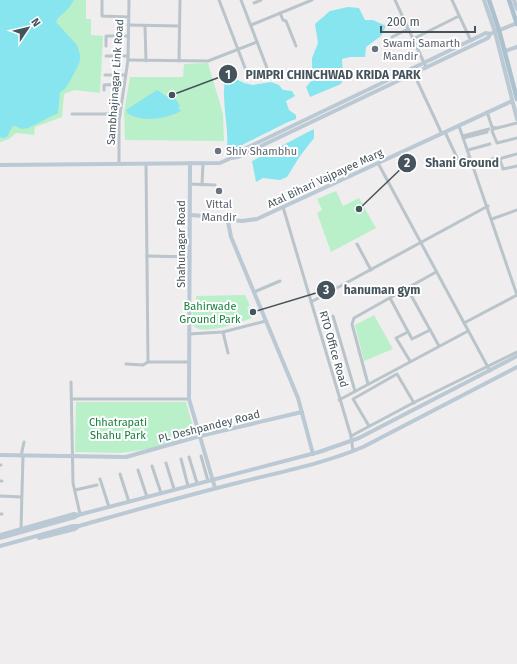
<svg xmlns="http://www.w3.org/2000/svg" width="517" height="664" font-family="'Fira Sans',sans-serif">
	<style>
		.green { fill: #baf0c9 }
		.water { fill: #86e5ee }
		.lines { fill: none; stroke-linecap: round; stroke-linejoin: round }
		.street { stroke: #b9c4cb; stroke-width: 3 }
		.secondary { stroke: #bac9d3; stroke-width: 4 }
		.primary { stroke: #acc1ce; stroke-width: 4.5 }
		.worship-dot { fill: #6b7280; stroke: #fff; stroke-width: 1.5 }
		.labels { text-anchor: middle; stroke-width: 4; stroke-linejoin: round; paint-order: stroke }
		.worship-label { font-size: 11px; fill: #5b616d; stroke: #fff; text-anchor: start }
		.street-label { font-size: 11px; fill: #45545c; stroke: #fff }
		.park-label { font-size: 11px; fill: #147f3d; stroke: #fff }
		.leader { fill: none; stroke: #45545c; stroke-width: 1.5 }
		.callout-dot { fill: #45545c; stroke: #fff; stroke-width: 1.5 }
		.mark-label { font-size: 12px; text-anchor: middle; font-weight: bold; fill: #fff }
		.callout-label { font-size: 12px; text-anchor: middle; font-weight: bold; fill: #45545c; stroke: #fff; stroke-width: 4; stroke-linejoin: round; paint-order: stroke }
	</style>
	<rect width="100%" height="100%" fill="#f0edee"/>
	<g class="green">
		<path d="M0 0H86V19H91V35L103 36 100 93 74 90 64 94 62 117 35 127 34 135 16 133 9 139 0 142Z"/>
		<path d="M208 63 223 114 224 141 125 140 124 112 130 77H183L184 64Z"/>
		<path d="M336 191 343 206 359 198 376 228 331 252 317 213 322 210 317 199Z"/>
		<path d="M245 295 250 306 247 307 252 318C241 322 201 337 193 325L192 302H196V296Z"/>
		<path d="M374 315 393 349 364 361 355 325Z"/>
		<path d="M76 402H186L195 434 155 448 120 453 75 452Z"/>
	</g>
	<g class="water">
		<path d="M0 0H74L68 9 58 18 56 22 77 45 80 55V60L78 66 70 81 64 90 60 92 58 113 28 128 22 129 15 126 12 127 7 137 3 138 0 137Z"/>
		<path d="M348 7 359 8 365 20H373L386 26 381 36 366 47 365 57H350L342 59C342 67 345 77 341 84L310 97 306 87 312 80V58L318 43 315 24 330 11Z"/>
		<path d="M226 76 232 77 244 83 253 85 271 82 279 85 283 90 292 91 295 96 286 101 289 110 296 115V119L288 122 234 149 227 147C229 123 220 99 226 76Z"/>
		<path d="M157 90 166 96 173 95 180 106 178 107 181 111C165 119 143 123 127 113L126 110Z"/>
		<path d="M314 129V138L300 156 287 177 280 180 263 178 256 182 252 161Z"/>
	</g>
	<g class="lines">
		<g class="street">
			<path d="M102 0V16L128 17"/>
			<path d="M219 0 247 73"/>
			<path d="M241 0 267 68"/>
			<path d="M395 0 426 67"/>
			<path d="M452 0 471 41"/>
			<path d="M254 3 261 0"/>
			<path d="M280 13 283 20 286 21 296 46"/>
			<path d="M128 25 179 26"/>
			<path d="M251 25 312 0"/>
			<path d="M145 26 146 61"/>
			<path d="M392 37 408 29"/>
			<path d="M413 39 459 16"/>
			<path d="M106 46V36H128"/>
			<path d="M106 56H128"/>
			<path d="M128 60 208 61 257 42"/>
			<path d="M179 61 180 0"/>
			<path d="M413 72 442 134"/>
			<path d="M105 75H125"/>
			<path d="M104 90V85L124 84"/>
			<path d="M487 112 492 127 496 128"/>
			<path d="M72 114H120"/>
			<path d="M517 123 493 129 492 131 497 143 517 138"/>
			<path d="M459 126 517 295"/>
			<path d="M445 132 458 160 460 161 470 157"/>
			<path d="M463 136 489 129"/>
			<path d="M463 138 487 132"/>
			<path d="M468 150 490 144"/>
			<path d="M517 154 502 158 500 160 503 169 517 166"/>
			<path d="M378 163 490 371"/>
			<path d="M119 164V121L128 60 129 0"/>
			<path d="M146 164 148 362"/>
			<path d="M472 164 496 158"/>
			<path d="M190 184 215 185"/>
			<path d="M202 185 203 163"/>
			<path d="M283 207 351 436 353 451"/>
			<path d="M492 219 517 210"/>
			<path d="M357 244 371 270"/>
			<path d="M147 256 190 257"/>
			<path d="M407 288 439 346"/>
			<path d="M254 292 280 281"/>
			<path d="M390 298 412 339 430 330"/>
			<path d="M311 302 488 206"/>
			<path d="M333 316 355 391"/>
			<path d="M464 323 517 295"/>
			<path d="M223 332 228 353"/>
			<path d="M408 332 396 338 410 361"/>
			<path d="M189 334 223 332 266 321"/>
			<path d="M126 364 143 365 148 362H189"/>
			<path d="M71 382 73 483 80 514"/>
			<path d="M368 384 352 324 354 318 436 272"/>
			<path d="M72 399H189"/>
			<path d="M339 400 468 331"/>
			<path d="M369 426 353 399 397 374 414 403"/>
			<path d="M351 436 413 403 517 352"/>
			<path d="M21 456 24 442"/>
			<path d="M201 456 208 481"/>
			<path d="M189 457 197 483"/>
			<path d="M181 459 188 486"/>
			<path d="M166 463 174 489"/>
			<path d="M0 465H1"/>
			<path d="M152 466 161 493"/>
			<path d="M138 470 147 497"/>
			<path d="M120 474 129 502"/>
			<path d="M100 479 109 507"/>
			<path d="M0 481H2"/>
			<path d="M75 490 97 485"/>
			<path d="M0 496 21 497"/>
			<path d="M0 514H2"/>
			<path d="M21 529 23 456"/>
		</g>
		<g class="secondary">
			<path d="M484 0 495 32 517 119"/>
			<path d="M514 0 517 9"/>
			<path d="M505 51 517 47"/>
			<path d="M232 157 236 153 486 33 490 34"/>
			<path d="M190 163 189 399 215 488"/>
			<path d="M0 165 220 163 231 158 238 157 488 38 490 34 517 23"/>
			<path d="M190 215 218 217 225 218"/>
			<path d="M229 220 242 221 257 219 512 101"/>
			<path d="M228 222 231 237 298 398 313 454"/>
			<path d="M0 455 126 457 200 436 302 412"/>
			<path d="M0 535 74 514 78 515 319 452 359 438 517 356"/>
			<path d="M0 538 75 517 78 515"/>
			<path d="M39 538 75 529 79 526"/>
			<path d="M0 546 73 526H79C132 511 184 496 237 483 279 472 323 464 363 447L517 367"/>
		</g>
		<g class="primary">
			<path d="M489 0 499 30 517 99"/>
			<path d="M509 0 517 24"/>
		</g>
	</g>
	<g class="worship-dot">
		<circle cx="375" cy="49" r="4"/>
		<circle cx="218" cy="151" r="4"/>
		<circle cx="219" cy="191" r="4"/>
	</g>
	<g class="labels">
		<g class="worship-label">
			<text x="383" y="47">Swami Samarth<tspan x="383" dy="13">Mandir</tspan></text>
			<text x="226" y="155">Shiv Shambhu</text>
			<text x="219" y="208" text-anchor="middle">Vittal<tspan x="219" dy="13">Mandir</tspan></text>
		</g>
		<g class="street-label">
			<text transform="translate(115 82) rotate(-86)" y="4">Sambhajinagar Link Road</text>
			<text transform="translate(325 178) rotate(-25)" y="4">Atal Bihari Vajpayee Marg</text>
			<text transform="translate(181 244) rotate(-90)" y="4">Shahunagar Road</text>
			<text transform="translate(334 349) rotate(74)" y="4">RTO Office Road</text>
			<text transform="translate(209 426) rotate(-14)" y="4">PL Deshpandey Road</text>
		</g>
		<g class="park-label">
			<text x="210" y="310">Bahirwade<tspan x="210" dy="13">Ground Park</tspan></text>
			<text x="118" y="426">Chhatrapati<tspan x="118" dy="13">Shahu Park</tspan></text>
		</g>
	</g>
	<path class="leader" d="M172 95L228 74M359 209L407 163M253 312L326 290"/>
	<g class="callout-dot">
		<circle cx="172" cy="95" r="4"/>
		<circle cx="359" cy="209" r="4"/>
		<circle cx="253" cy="312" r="4"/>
		<circle cx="228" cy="74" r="10"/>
		<circle cx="407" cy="163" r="10"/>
		<circle cx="326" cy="290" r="10"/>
	</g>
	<g class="mark-label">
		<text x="228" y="79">1</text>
		<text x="407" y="167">2</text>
		<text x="326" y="294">3</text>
	</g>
	<g class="callout-label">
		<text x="333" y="79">PIMPRI CHINCHWAD KRIDA PARK</text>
		<text x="462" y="167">Shani Ground</text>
		<text x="382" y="294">hanuman gym</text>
	</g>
	<g transform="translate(28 28) rotate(55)" stroke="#ffffff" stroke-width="3" paint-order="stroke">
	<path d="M0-3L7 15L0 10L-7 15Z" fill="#45545c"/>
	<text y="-6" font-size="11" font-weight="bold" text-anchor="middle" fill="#45545c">N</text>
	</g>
	<path d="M381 26v6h94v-6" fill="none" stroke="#45545c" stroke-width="2"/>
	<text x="387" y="26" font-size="12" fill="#45545c" stroke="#ffffff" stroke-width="3" paint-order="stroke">200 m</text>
</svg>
